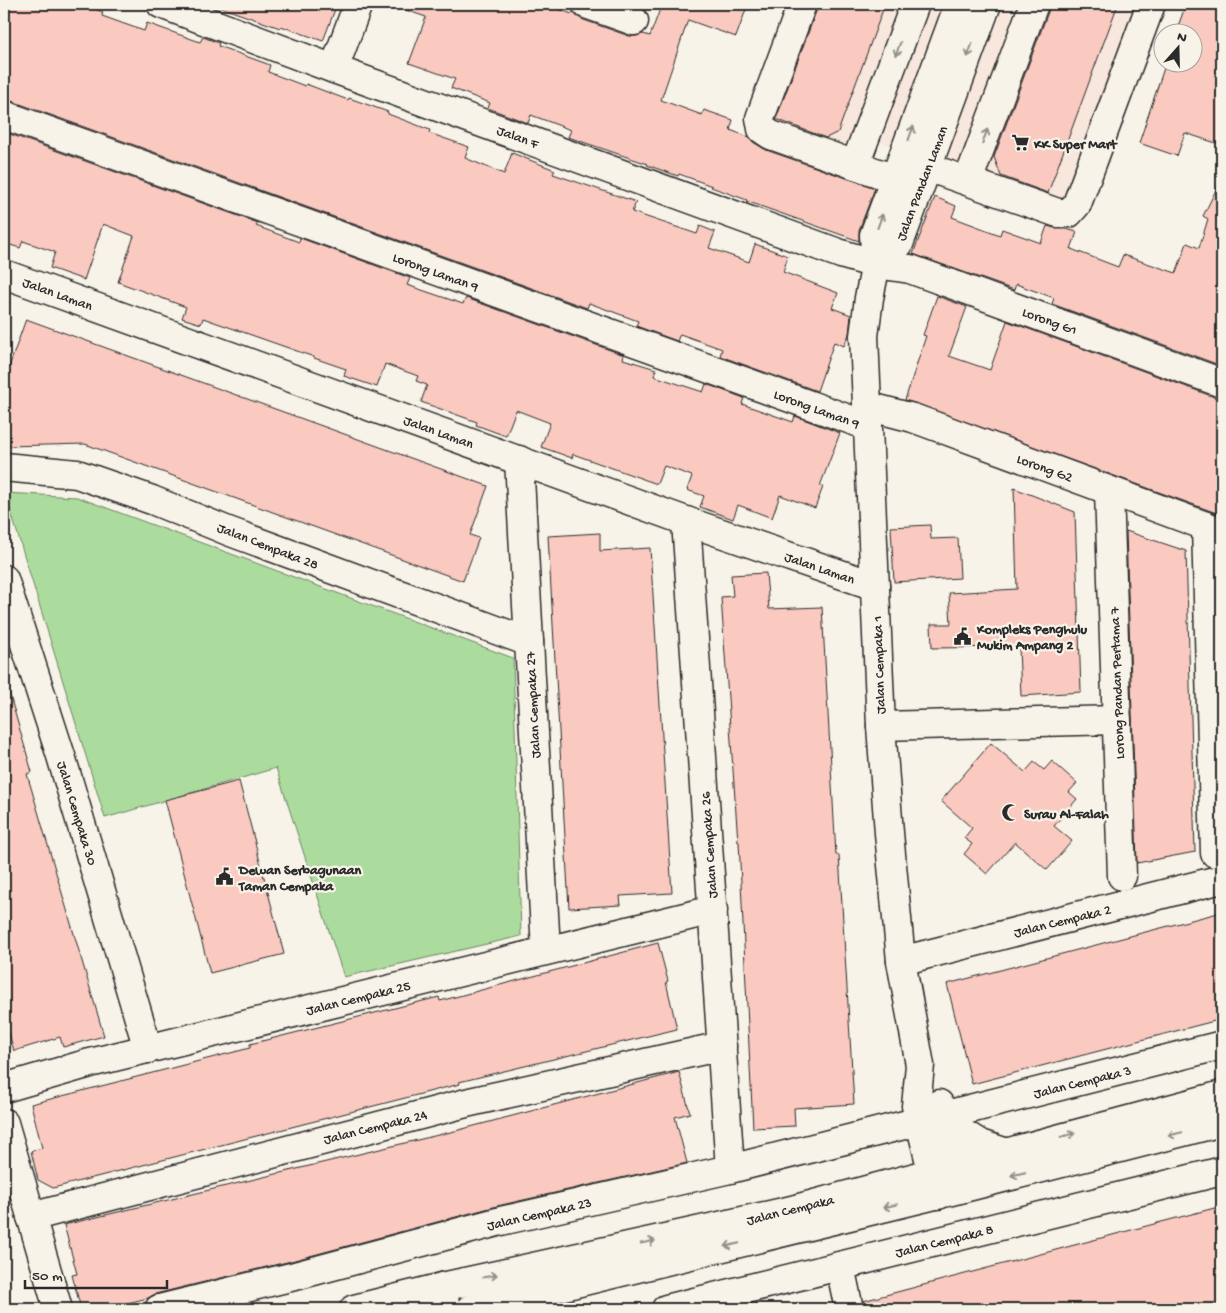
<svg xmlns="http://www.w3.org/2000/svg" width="1226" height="1313" font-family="'Gochi Hand',sans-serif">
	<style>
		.built { fill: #f8e7dc }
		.green { fill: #abdc9d; stroke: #6b8464 }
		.building { fill: #facac0; stroke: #2b2b2b }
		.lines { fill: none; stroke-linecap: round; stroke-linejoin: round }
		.minor-casing { stroke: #2b2b2b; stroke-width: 31 }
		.major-casing { stroke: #2b2b2b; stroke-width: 31 }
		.minor { stroke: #f7f3e8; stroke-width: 28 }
		.major { stroke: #f7f3e8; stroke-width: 28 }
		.oneway { stroke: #918f8a }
		.labels { text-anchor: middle; stroke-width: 4.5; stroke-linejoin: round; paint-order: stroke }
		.street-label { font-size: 14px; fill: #2b2b2b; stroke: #f7f3e8 }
		.poi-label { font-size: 14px; font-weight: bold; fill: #2b2b2b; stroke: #f7f3e8; text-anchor: start }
	</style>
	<rect width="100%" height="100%" fill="#f7f3e8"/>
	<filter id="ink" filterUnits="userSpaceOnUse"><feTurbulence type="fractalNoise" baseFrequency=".02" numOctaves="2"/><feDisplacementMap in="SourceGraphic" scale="10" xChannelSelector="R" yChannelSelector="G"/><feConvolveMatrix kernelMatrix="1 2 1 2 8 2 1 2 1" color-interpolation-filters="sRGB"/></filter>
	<g filter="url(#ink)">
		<path class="built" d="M809 4H1141L1071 197 1058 206 858 134 849 154 767 119Z"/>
		<path class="green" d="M5 493 77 497 513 658 521 936 344 977 276 768 105 818Z"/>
		<g class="building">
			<path d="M4 4H81L103 12 102 16 144 31 147 23 200 42 203 37 219 43 218 46 270 65 268 72 305 86 306 84 348 100 349 98 388 112V114L430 130 429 133 469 147 465 158 504 174 512 153 555 170 553 174 636 202 632 212 697 234 700 226 715 232 709 248 749 262 755 244 788 256 783 272 838 293 832 308 851 315 849 334 844 346 834 342 817 391 720 356 722 349 680 334 677 341 636 326 638 321 589 303 587 308 9 100H4Z"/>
			<path d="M217 4H337L323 41 281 26 280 28 217 6Z"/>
			<path d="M394 4H544L572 14 573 12 581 19 629 36H636L643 34 650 36 660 9 650 5 651 4H748L736 37 688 20 661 100 702 115 704 110 733 120 730 130 749 137 753 142 766 150 875 188 859 230V241L746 201 747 200 711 187 712 186 679 174 678 176 647 165 648 164 568 137 571 130 531 115 528 123 488 108 490 103 451 88 455 79 409 63 426 17 394 6Z"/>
			<path d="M817 4H885L838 132 826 138 776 119 817 9Z"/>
			<path d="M1051 4H1118L1048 193 1001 176 994 157Z"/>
			<path d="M1186 4H1222V145L1185 133 1177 156 1139 143 1166 62H1194V32H1176Z"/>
			<path d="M4 132 258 223 256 226 299 242 300 238 410 278 407 285 463 304 466 298 624 355 623 359 656 369 654 376 703 392 706 384 744 398 742 404 793 422 795 416 840 433 820 486 823 487 815 508 780 495 772 518 738 505 733 519 700 507 704 496 687 490 692 476 664 466 657 484 573 454 572 458 541 447 550 423 516 410 506 436 476 425 477 422 421 402 427 385 416 381 418 376 385 364 377 387 344 376 346 369 314 358V357L203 318 201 324 182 318 186 307 118 282 134 236 103 224 84 280 50 268 55 252 23 241 20 248 4 243Z"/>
			<path d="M1222 178V366L1052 304 1054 298 1016 284 1014 290 913 254 935 197 956 206 952 217 1000 235 1002 229 1041 243 1047 226 1058 229H1066L1077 232 1071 249 1118 267 1123 255 1176 273 1187 243 1199 248 1208 219 1203 216Z"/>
			<path d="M937 296 967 307 949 356 990 370 1007 321 1217 398H1222V515L905 400 926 336 923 335Z"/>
			<path d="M26 319 488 486 470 535 479 538 463 581 85 444 6 446 4 381Z"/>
			<path d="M1014 488 1075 512 1081 692 1021 696 1019 647 932 648 931 624H951L949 593 1017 589Z"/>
			<path d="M930 525 931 539 958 538 960 578 894 582 891 527Z"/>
			<path d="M1126 531 1186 551 1195 852 1137 863Z"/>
			<path d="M600 533V551L650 548 672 893 620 896 621 905 569 908 548 536Z"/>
			<path d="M766 573 769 609 822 607 836 855H839L854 1104 794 1108 795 1126 753 1128 739 842H738L721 597 733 596 731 575Z"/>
			<path d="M8 689 32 772 27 774 104 1036 63 1047 60 1037 14 1051 4 1015V690Z"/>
			<path d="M991 743 1025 772 1034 762 1044 770 1052 761 1077 783 1069 792 1077 799 1054 826 1072 841 1047 870 1015 842 987 874 964 854 972 844 964 838 972 828 941 801Z"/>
			<path d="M239 781 284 954 210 973 165 800Z"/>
			<path d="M1222 912V1019L972 1084 947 984Z"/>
			<path d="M658 943 668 981 666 982 677 1029 459 1082 460 1084 448 1087 53 1188 38 1180 31 1151 42 1148 31 1104 250 1048V1044L439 997 440 1001Z"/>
			<path d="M679 1072 690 1113 675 1117 687 1163 497 1206 291 1261 155 1294 148 1298 103 1309H81L72 1275 77 1274 64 1225 459 1130Z"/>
			<path d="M1222 1206V1303L1199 1309H864L863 1301Z"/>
		</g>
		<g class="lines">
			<defs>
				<g id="minor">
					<path d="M161 4 334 69 841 254 876 264 910 269 1222 383"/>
					<path d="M586 4 634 21"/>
					<path d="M802 4 760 118 762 129 771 135 895 179"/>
					<path d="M334 69 358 4"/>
					<path d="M4 115 868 426"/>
					<path d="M855 165 915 4"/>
					<path d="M895 179 927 167 1058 213H1069L1077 204 1151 4"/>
					<path d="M968 181 1034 4"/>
					<path d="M876 264 899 244 987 4"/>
					<path d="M4 274 686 521 875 586"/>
					<path d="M867 406 913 418 1222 532"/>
					<path d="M519 460 546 950"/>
					<path d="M4 467 77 474 152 500 228 531 529 642"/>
					<path d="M1109 491 1122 876"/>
					<path d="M686 521 730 1169"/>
					<path d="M1206 526 1215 853"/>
					<path d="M4 579 61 756 148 1049"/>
					<path d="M881 726 1117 720"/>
					<path d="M901 961 1222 879"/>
					<path d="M4 1088 90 1063 713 910"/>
					<path d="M939 1104 960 1189"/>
					<path d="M942 1116 1222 1045"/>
					<path d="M4 1123 58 1309"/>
					<path d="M938 1195 916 1106 920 1065 901 961 889 833 881 726 864 336 869 298 876 264 874 235 959 4"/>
					<path d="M31 1217 470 1102 722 1046"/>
					<path d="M840 1266 849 1309"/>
					<path d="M442 1287 446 1309"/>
					<path d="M159 1309 295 1276 501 1221 730 1169 920 1121"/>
					<path d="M666 1309 1222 1171"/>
				</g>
				<g id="major">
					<path d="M943 1121 980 1144 1004 1152"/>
					<path d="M354 1309 442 1287 788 1211 1222 1095"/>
					<path d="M470 1309 960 1189 1222 1122"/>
				</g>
			</defs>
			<use href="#minor" class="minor-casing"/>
			<use href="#major" class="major-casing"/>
			<use href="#minor" class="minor"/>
			<use href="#major" class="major"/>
		</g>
		<defs><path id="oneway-shaft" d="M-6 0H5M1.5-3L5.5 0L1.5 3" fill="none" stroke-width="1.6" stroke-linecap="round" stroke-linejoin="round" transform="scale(1.25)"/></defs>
		<g class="oneway">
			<use href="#oneway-shaft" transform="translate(898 49) rotate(110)"/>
			<use href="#oneway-shaft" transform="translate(970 50) rotate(110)"/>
			<use href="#oneway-shaft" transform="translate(911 133) rotate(-70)"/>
			<use href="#oneway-shaft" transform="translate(985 136) rotate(-70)"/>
			<use href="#oneway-shaft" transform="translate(880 221) rotate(-70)"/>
			<use href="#oneway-shaft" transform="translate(1175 1134) rotate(166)"/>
			<use href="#oneway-shaft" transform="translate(1068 1135) rotate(-15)"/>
			<use href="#oneway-shaft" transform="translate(1018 1174) rotate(166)"/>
			<use href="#oneway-shaft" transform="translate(890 1206) rotate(166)"/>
			<use href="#oneway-shaft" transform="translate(648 1242) rotate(-12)"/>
			<use href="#oneway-shaft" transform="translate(732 1245) rotate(166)"/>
			<use href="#oneway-shaft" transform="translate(490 1276) rotate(-12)"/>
		</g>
	</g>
	<defs>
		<symbol id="supermarket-bare" viewBox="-9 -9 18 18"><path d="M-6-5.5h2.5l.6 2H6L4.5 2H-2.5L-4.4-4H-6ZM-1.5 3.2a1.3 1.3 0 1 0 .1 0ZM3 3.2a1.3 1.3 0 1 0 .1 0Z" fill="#2b2b2b" stroke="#f7f3e8" stroke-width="2.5" paint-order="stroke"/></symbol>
		<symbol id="civic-bare" viewBox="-9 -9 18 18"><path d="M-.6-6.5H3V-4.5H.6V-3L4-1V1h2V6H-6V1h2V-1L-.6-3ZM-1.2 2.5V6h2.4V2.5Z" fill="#2b2b2b" stroke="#f7f3e8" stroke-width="2.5" paint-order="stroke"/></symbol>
		<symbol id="mosque-bare" viewBox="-9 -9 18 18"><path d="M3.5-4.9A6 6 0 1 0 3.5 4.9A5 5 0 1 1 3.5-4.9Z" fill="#2b2b2b" stroke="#f7f3e8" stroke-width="2.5" paint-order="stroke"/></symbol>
	</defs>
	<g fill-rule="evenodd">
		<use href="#supermarket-bare" x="1008" y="130" width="25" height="25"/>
		<use href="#civic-bare" x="950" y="624" width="25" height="25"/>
		<use href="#mosque-bare" x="998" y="800" width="25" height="25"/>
		<use href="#civic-bare" x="212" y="864" width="25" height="25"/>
	</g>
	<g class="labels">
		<g class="street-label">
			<text transform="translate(518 136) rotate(20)" y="5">Jalan F</text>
			<text transform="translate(921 183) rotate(-69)" y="5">Jalan Pandan Laman</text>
			<text transform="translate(436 271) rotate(20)" y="5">Lorong Laman 9</text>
			<text transform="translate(58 293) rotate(20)" y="5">Jalan Laman</text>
			<text transform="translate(1050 320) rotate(20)" y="5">Lorong G1</text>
			<text transform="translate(817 408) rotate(20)" y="5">Lorong Laman 9</text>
			<text transform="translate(439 431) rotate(20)" y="5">Jalan Laman</text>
			<text transform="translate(1045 467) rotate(20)" y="5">Lorong G2</text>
			<text transform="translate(268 545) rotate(21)" y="5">Jalan Cempaka 28</text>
			<text transform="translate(820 567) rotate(19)" y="5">Jalan Laman</text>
			<text transform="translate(878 665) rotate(-92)" y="5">Jalan Cempaka 1</text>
			<text transform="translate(1116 683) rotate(-92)" y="5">Lorong Pandan Pertama 7</text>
			<text transform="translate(532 705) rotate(-93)" y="5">Jalan Cempaka 27</text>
			<text transform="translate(78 813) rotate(73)" y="5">Jalan Cempaka 30</text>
			<text transform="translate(708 845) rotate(-94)" y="5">Jalan Cempaka 26</text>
			<text transform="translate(1062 920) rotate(-14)" y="5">Jalan Cempaka 2</text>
			<text transform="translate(358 997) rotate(-14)" y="5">Jalan Cempaka 25</text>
			<text transform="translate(1082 1081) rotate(-14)" y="5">Jalan Cempaka 3</text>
			<text transform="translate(375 1126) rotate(-14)" y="5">Jalan Cempaka 24</text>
			<text transform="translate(790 1209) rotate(-14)" y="5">Jalan Cempaka</text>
			<text transform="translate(539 1213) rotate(-13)" y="5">Jalan Cempaka 23</text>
			<text transform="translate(944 1240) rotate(-14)" y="5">Jalan Cempaka 8</text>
		</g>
		<g class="poi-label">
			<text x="1034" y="148">KK Super Mart</text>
			<text x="977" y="633">Kompleks Penghulu<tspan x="977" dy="16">Mukim Ampang 2</tspan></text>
			<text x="1024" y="818">Surau Al-Falah</text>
			<text x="239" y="874">Dewan Serbagunaan<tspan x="239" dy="16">Taman Cempaka</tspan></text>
		</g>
	</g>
	<rect width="1226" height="1313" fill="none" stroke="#f7f3e8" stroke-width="20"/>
	<rect x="10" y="10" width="1206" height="1293" fill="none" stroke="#2b2b2b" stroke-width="2" filter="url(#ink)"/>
	<g transform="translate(1178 48) rotate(20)"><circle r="24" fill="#f7f3e8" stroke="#a5a39c"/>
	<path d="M0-4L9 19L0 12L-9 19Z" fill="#2b2b2b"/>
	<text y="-8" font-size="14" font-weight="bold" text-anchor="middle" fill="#2b2b2b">N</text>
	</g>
	<path d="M25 1280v8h142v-8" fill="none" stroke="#2b2b2b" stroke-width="2.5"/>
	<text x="32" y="1280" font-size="15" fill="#2b2b2b" stroke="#f7f3e8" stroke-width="4" paint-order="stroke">50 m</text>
</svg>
